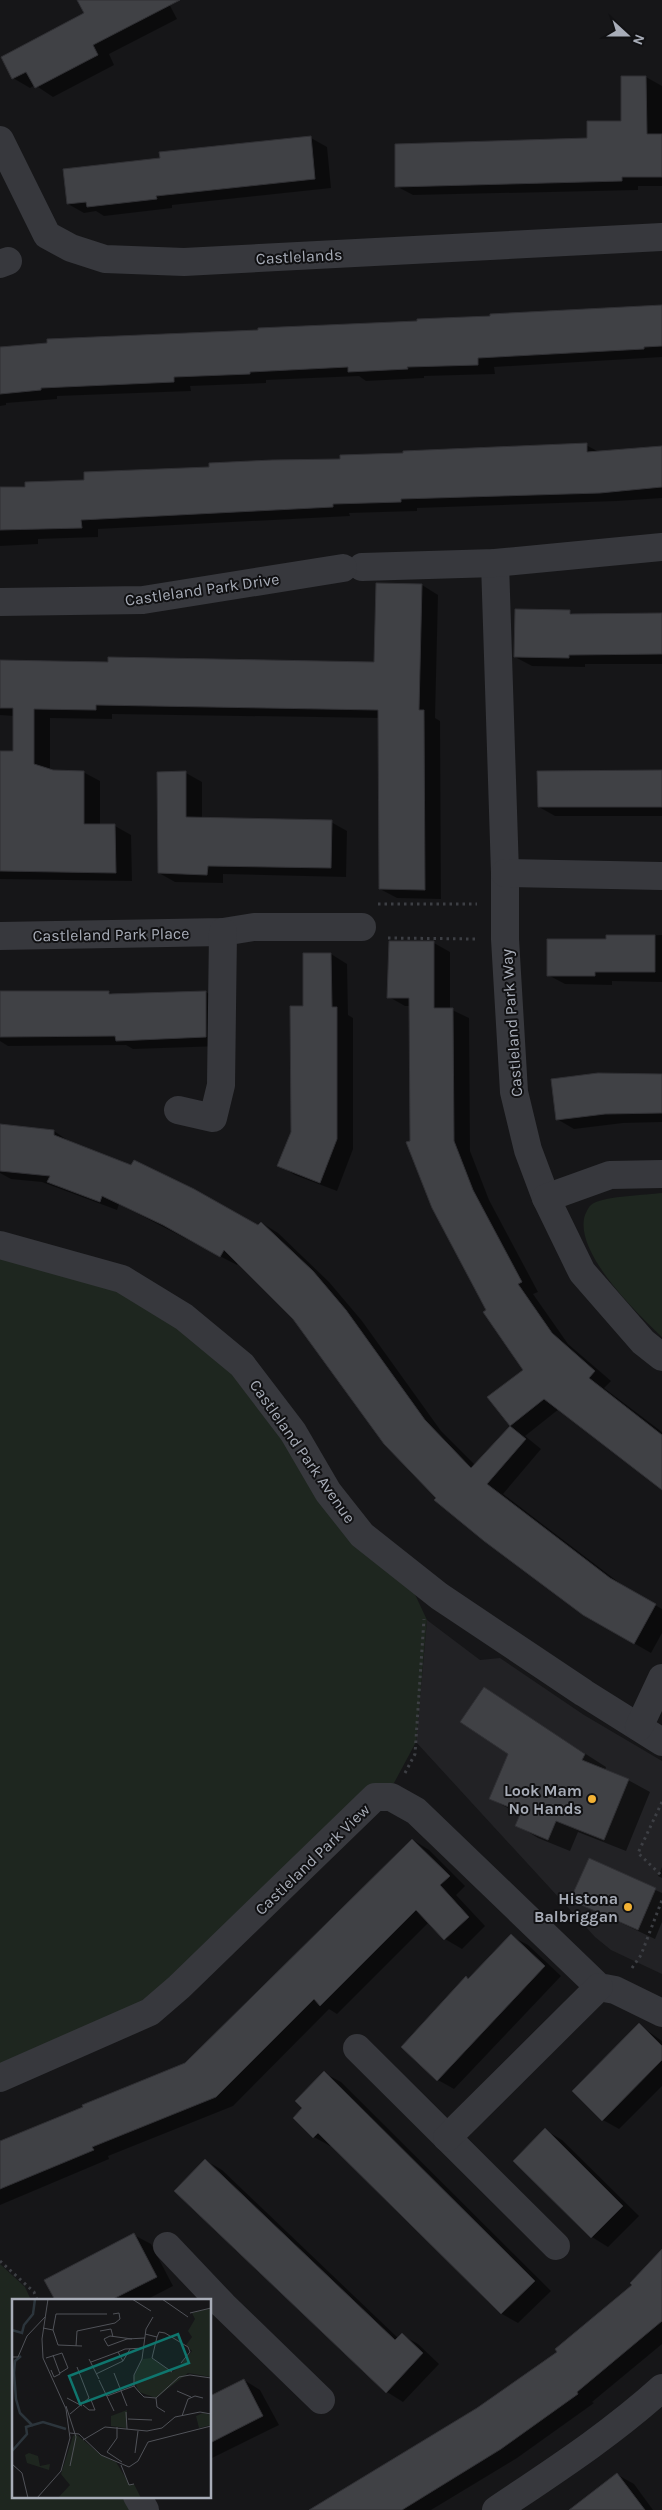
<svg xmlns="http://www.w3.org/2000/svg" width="662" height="2510" font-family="Karla,sans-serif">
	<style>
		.built { fill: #222225 }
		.green { fill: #1e261f }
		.shadow { fill: #0007 }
		.building { fill: #404145; stroke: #303034 }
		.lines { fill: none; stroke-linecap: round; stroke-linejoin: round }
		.path { stroke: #3d3f44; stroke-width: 3; stroke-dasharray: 2.5 4; stroke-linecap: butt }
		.street { stroke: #37383d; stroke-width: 28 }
		.poi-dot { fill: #f2b134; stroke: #111113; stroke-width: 2 }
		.labels { text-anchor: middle; stroke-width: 4; stroke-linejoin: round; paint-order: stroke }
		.street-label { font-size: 16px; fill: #a8adb8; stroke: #111113 }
		.poi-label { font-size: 16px; font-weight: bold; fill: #a8adb8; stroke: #111113; text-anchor: end }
		.inset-river { fill: none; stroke: #2c353c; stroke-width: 2.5 }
		.inset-road { fill: none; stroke: #505258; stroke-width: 1 }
		.view { fill: #0f766e; fill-opacity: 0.15; stroke: #0f766e; stroke-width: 2.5 }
		.inset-edge { fill: none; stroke: #a8adb8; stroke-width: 2.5 }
	</style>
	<rect width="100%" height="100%" fill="#161618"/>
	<path class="built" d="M427 1620 480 1660 500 1658 584 1715 662 1761V1974L611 1950 595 1937 416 1742Z"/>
	<g class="green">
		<path d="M662 1193V1337C637 1313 573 1252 585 1215 587 1211 589 1205 594 1203 607 1196 646 1195 662 1193Z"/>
		<path d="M0 1249 47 1257 184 1317 412 1588 427 1620 416 1742 394 1783 375 1797 179 1987 0 2078Z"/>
		<path d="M0 2264 25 2287 31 2300H14V2496H127L134 2510H0Z"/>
	</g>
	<g class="shadow">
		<path d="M82 0H167L177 19 109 54 114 65 53 97 35 85 30 88 13 78 2 57 86 14Z"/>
		<path d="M622 77H646L662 86V186H638V190L413 195 396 186 588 140 622 122Z"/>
		<path d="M311 138 327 147 331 188 172 205V208L104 216 96 211 84 213 68 204 161 159Z"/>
		<path d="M662 305V357L494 367 495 374 424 376V378L366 381 359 376 266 380V383L190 386 191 391 57 396V399L6 403V405L0 406V348L418 322V320Z"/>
		<path d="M586 445 599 452 662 447V498L617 501 417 508V511L349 513 350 516 98 529V537L38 539V544L0 546V489L210 468Z"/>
		<path d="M422 585 438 595 435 718 440 721 441 899 397 898 380 889V718L112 714V719L50 718V771L83 772 100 781V825L115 826 131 835 132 881 0 879V752H14V716L0 715V661L109 663H375Z"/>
		<path d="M569 612 575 615H662V664H585V667L532 666 515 657Z"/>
		<path d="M662 771V816H555L539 807Z"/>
		<path d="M186 773 202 782V818L331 822 347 831 346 877 223 874V883L175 882 159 873Z"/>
		<path d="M662 935V982L612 981V985L565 984 548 975 607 940V937Z"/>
		<path d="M390 942 434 943 450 952V1009L469 1018 470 1151 489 1200 538 1292 533 1294 568 1344 611 1381 604 1388 662 1432V1489L559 1409 525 1436 541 1449 503 1494 626 1588 662 1609V1633L651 1653 583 1614 438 1498 294 1318 238 1263 237 1265 119 1204 117 1210 42 1182 11 1179 0 1173V1126L54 1131 70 1142 258 1227 262 1223 278 1233 329 1282 362 1321 441 1431 475 1465 511 1426 489 1397 524 1370 488 1310 411 1142 410 1006H405L389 997Z"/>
		<path d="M331 954 347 964 348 1015 353 1018V1149L337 1191 295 1175 279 1165 292 1132 305 1008Z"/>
		<path d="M0 992H109L115 995 206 992 222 1002V1046L133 1049 126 1045 8 1046 0 1041Z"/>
		<path d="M662 1076V1122L623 1123 574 1129 557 1119Z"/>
		<path d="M484 1689 606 1767 605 1770 628 1780 650 1792 626 1851 578 1832 570 1851 538 1838 517 1825 521 1815 491 1799 510 1753Z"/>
		<path d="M413 1840 429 1850 465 1886 456 1895 485 1926 462 1949 445 1939 429 1922 337 2014 329 2009 233 2106 108 2156 109 2159 0 2205V2145L185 2064Z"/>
		<path d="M590 1860 662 1893V1922L655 1939 572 1900Z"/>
		<path d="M662 1867V1878L658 1876Z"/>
		<path d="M511 1936 528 1945 561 1976 454 2089 438 2080 466 1978 469 1980Z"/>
		<path d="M639 2025 662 2041V2086L619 2129 603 2120Z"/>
		<path d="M324 2073 341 2082 551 2291 518 2323 502 2314 332 2145 330 2146 314 2137 304 2108Z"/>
		<path d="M545 2130 562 2140 639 2216 608 2247 592 2237Z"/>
		<path d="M205 2160 222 2170 398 2338 402 2335 418 2344 439 2364 403 2402 387 2392Z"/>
		<path d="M134 2235 151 2244 173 2286 146 2300H56Z"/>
		<path d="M662 2251V2344L592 2402 594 2403 517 2458 431 2510H315L478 2409 559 2352 634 2285Z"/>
		<path d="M244 2380 260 2390 279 2425 210 2459V2397Z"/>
		<path d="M618 2475 634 2484 653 2510H596Z"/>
	</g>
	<g class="building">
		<path d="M77 0H180L93 45 98 55 35 88 26 72 12 79 1 57 84 13Z"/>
		<path d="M621 76H646L647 134H662V177H622V181L395 187V144L587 138V121H621Z"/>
		<path d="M311 136 315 179 156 196 157 199 87 207 86 202 67 204 63 169 160 158 159 152Z"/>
		<path d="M662 305V346L644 347V349L478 358V365L407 367 408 369 348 372V367L250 372V374L174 377V382L41 388V390L0 394V347L47 343V339L258 330V328L417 321V319L490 316V314Z"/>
		<path d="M587 443V452L662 446V487L600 493 401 499V502L333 504V507L81 520 82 528 0 530V487H25V482L84 480V472L209 467V463L272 460 340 459V455L403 453V451Z"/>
		<path d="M376 583 422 584 419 710H424L425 890 379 889 378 710 96 705V710L34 709V764L53 770 84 771V824H115L116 873 0 871V751H13V708H0V660L108 662V657L374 662Z"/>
		<path d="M515 609 570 610V614L662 613V654L569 655V658L514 657Z"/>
		<path d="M662 770V807H538L537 771Z"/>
		<path d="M186 771V817L332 820 331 868 208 866 207 875 158 873 157 772Z"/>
		<path d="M606 935H655V972H595V976H547V939H606Z"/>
		<path d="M389 941H434V1008H453L454 1141 473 1190 522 1282 518 1284 552 1333 595 1371 589 1378 662 1435V1490L544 1399 510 1426 487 1397 523 1370 483 1312 486 1310 432 1208 406 1142 410 1141 409 998H387Z"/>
		<path d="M303 953H331L332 1007H337V1139L320 1183 277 1166 291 1132 290 1006H303Z"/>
		<path d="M0 991H109V994L206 991V1037L116 1041 115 1036 0 1037Z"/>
		<path d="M598 1073 662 1074V1113L605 1114 556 1120 551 1079Z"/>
		<path d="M0 1124 54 1130V1135L131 1165 134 1160 194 1189 258 1225 261 1222 313 1271 346 1310 425 1420 471 1468 510 1426 526 1439 487 1484 610 1578 656 1604 634 1644 583 1615 484 1541 434 1500 436 1498 384 1444 293 1319 224 1250 220 1257 163 1225 102 1196 100 1202 47 1182 50 1176 0 1171Z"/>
		<path d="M484 1687 585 1754 582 1760 629 1779 604 1840 556 1821 548 1840 515 1826 521 1812 489 1799 508 1754 460 1722Z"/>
		<path d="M412 1839 450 1876 440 1885 469 1917 444 1940 416 1910 320 2006 314 1999 216 2097 92 2147 94 2150 0 2189V2141L83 2107 82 2105 185 2063Z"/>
		<path d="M589 1858 656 1888 638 1930 570 1900Z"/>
		<path d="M511 1934 545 1966 437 2081 401 2047 466 1976 468 1979Z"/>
		<path d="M639 2023 662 2046V2060L602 2121 572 2091Z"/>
		<path d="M324 2071 535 2281 501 2314 318 2133 313 2138 293 2118 302 2108 295 2101Z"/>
		<path d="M545 2128 623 2206 591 2238 513 2161Z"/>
		<path d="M205 2159 395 2340 402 2333 423 2353 386 2393 174 2191Z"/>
		<path d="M134 2233 157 2277 111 2300H55L44 2280Z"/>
		<path d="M662 2249V2321L577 2392 578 2394 501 2449 402 2510H309L477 2408 557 2352 555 2349 632 2285 630 2283Z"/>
		<path d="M244 2379 263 2416 210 2443V2396Z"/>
		<path d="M617 2473 645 2510H569Z"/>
	</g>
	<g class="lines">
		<g class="path">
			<path d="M378 904H477"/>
			<path d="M388 938 477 939"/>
			<path d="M405 1773 415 1754 424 1619"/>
			<path d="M662 1802 638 1853 662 1876"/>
			<path d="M632 1968 641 1955 662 1900"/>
			<path d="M0 2261 34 2292 37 2300"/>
		</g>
		<g class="street">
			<path d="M0 140 47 235 71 248 105 259 184 262 662 237"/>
			<path d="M0 264 8 261"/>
			<path d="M495 563 505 873V939L514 1092 528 1150 546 1198"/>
			<path d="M362 567 495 563 662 547"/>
			<path d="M0 602 143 600 343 568"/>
			<path d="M505 873 662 876"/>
			<path d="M0 936 223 932 254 927H362"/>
			<path d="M178 1110 213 1118 221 1085 223 932"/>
			<path d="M662 1174 610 1175 546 1198 582 1272 643 1342 662 1357"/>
			<path d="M0 1245 122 1279 184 1317 242 1365 293 1432 328 1492 362 1535 439 1596 584 1693 662 1742"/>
			<path d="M639 1727 662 1678"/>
			<path d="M357 2048 556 2246"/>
			<path d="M0 2078 150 2012 179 1987 375 1797H391L416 1811 599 1987 615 1990 662 2013"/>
			<path d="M447 2138 599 1987"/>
			<path d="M167 2246 223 2305 321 2400"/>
			<path d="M137 2496 145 2510"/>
			<path d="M496 2510C554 2471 610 2435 662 2388"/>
		</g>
	</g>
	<g class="poi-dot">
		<circle cx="592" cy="1799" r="5"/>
		<circle cx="628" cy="1907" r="5"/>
	</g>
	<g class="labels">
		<g class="street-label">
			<text transform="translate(299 256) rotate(-3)" y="6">Castlelands</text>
			<text transform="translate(202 589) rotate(-8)" y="6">Castleland Park Drive</text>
			<text transform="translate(111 934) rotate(-1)" y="6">Castleland Park Place</text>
			<text transform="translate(511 1023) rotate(-94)" y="6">Castleland Park Way</text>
			<text transform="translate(303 1451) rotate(55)" y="6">Castleland Park Avenue</text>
			<text transform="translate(312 1859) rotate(-44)" y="6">Castleland Park View</text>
		</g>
		<g class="poi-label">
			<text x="582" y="1796">Look Mam<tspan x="582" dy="18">No Hands</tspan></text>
			<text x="618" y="1904">Histona<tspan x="618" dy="18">Balbriggan</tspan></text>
		</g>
	</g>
	<g transform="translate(12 2299)">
		<rect width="199" height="199" fill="#161618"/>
		<path d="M199 9V78L176 74 144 99 127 93 121 79 131 60 139 59 160 73 166 69 180 52 174 46 180 38 176 32 183 20 180 14ZM115 111 114 129 99 127V117ZM191 114 199 116V126L187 129 184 117ZM64 135 89 156 104 163 118 186 122 185 129 199H46L58 186 49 175 61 137ZM17 154 26 157 28 167 38 165 37 171 15 164 13 156Z" fill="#1e261f"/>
		<path class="inset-river" d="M0 31 10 34 12 26 21 15 23 0M9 57 3 62 2 74 4 100 8 114 21 127M0 152 15 135 14 128 31 123 54 130"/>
		<path class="inset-road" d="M120 0 139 12M150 0 176 18M178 14 199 9M141 18 134 30 130 60 122 76V87L127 93 132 98 144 99 167 78 178 76 199 79M31 29 41 31 46 46 70 47M41 31 44 15H95M88 32 99 30 101 38M133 35 145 38 147 33 153 34 176 48 178 53 169 64M145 38 140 59 160 73M120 40 98 37 92 40 96 47 115 40 133 39M64 47 65 32 103 24 108 20 107 14 101 15M118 50 111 62 106 53 113 50 132 49M0 58H6L15 37 33 18M34 59 50 54 56 69 48 74M77 60 87 80M79 63 106 53M39 71 42 78 48 75 41 56M102 74 115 107M84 75 111 62M87 81 102 112M165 92 179 98M95 97 122 87M55 99 70 107M144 99 145 108 153 113M71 106 77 111H83L79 101M54 107 64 138 58 167M114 113 115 130M58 115 77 99 65 68M170 117 176 100 183 97 191 99M116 120 140 121M105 128V139L95 153 110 163M58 134 67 135 89 156 117 168 126 162 136 143 199 127M71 141 93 128 135 132 150 129 163 118 188 113 199 115M123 154 126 132M0 165 10 174 16 199M109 166 117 186 122 185M25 199 49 172 58 139 54 110 31 59 30 40 36 0"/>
		<path class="view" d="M166 35 177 64 68 105 57 77Z"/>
		<rect width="199" height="199" class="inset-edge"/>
	</g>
	<g transform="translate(627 35) rotate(111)" stroke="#111113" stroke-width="4" paint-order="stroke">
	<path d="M0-4L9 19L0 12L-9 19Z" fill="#a8adb8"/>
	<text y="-8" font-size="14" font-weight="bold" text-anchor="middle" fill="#a8adb8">N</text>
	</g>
</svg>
